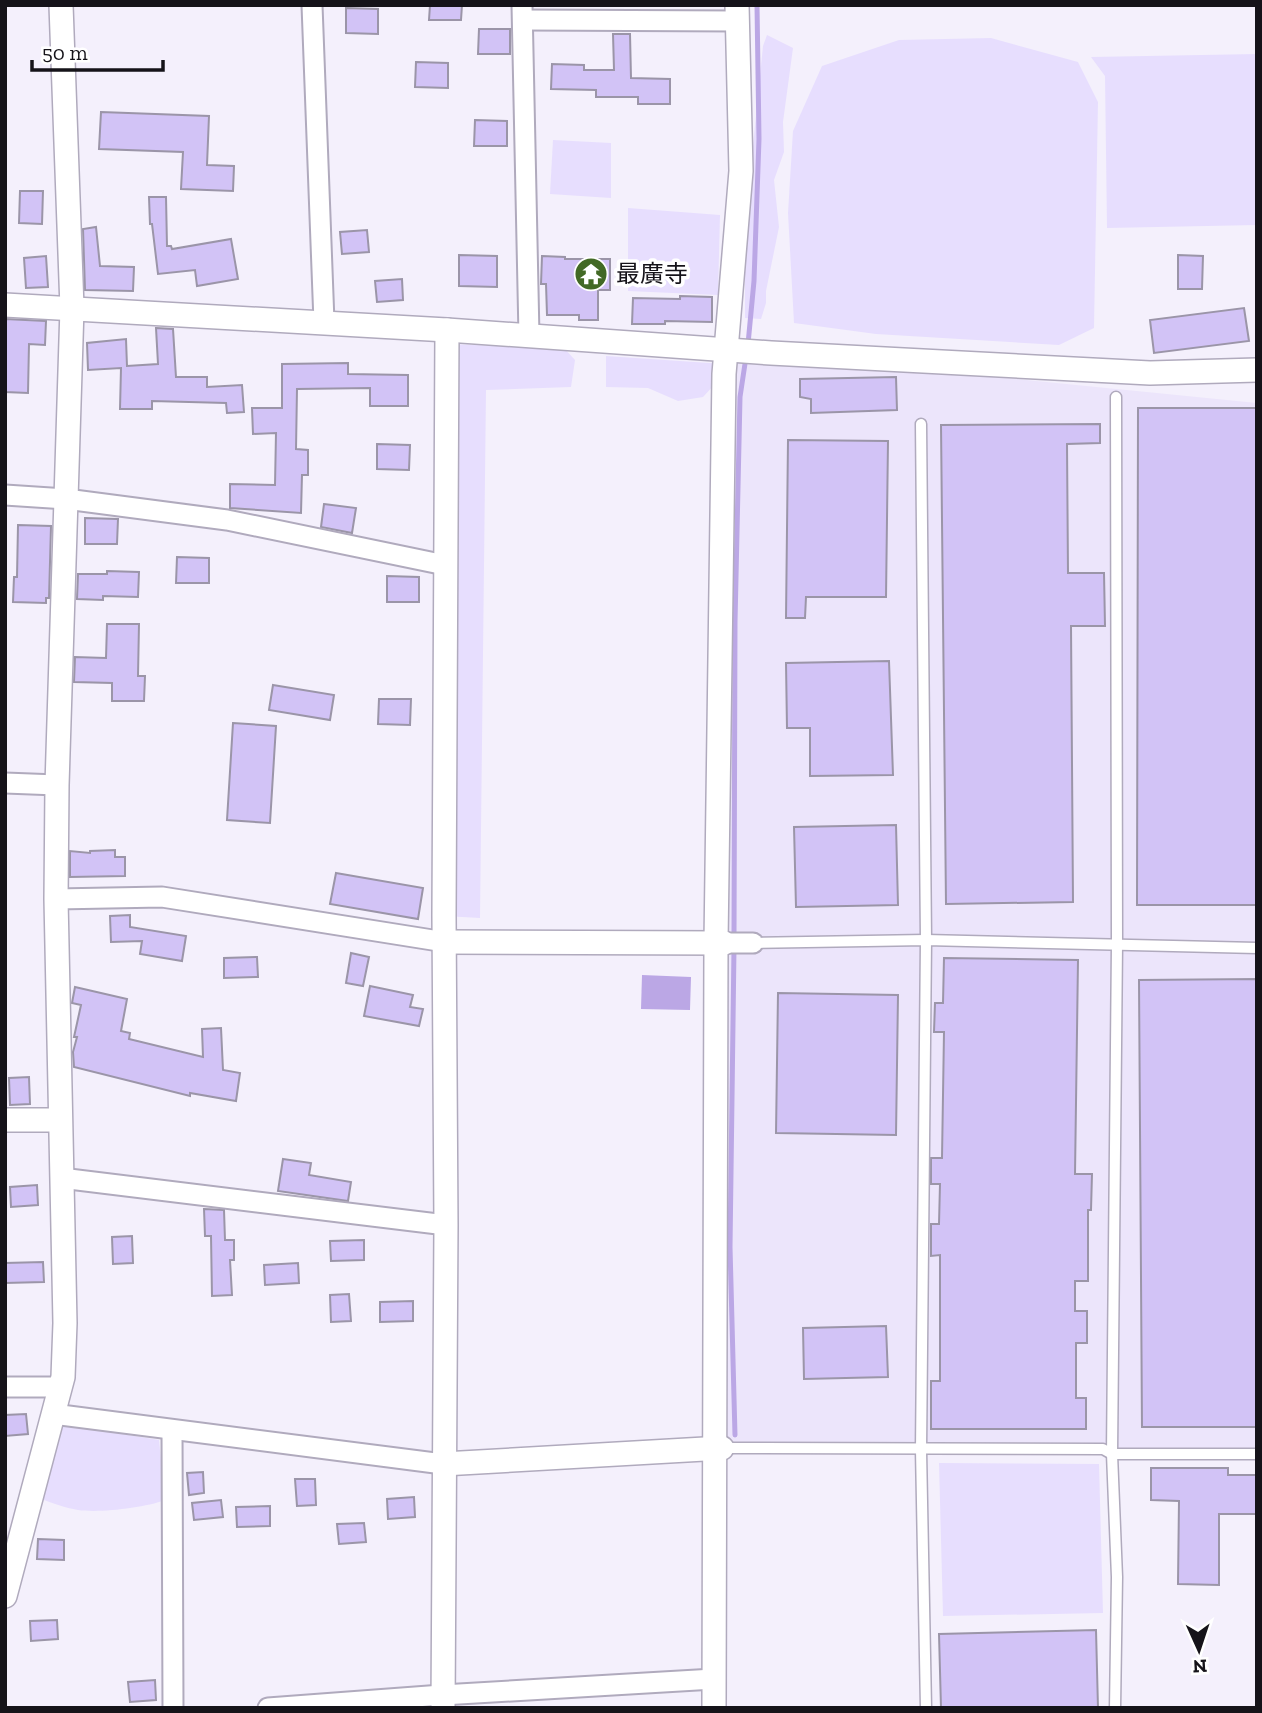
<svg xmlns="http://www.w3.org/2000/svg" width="1262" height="1713" font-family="'Zilla Slab','Noto Sans JP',serif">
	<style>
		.built { fill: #ece5fb }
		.green { fill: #e7defe }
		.water { fill: #bba7e5 }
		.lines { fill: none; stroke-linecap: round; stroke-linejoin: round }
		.stream { stroke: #bba7e5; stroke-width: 5 }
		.building { fill: #d2c3f6; stroke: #9b95a8; stroke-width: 2 }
		.service-casing { stroke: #b0aabd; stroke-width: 13 }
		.minor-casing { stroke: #b0aabd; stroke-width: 23 }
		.tertiary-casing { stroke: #b0aabd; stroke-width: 26 }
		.service { stroke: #fff; stroke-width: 10 }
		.minor { stroke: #fff; stroke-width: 19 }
		.tertiary { stroke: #fff; stroke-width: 23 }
		.labels { text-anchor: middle; stroke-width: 7; stroke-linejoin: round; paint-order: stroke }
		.poi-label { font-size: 24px; fill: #151319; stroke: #fff; text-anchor: start }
	</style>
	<rect width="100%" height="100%" fill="#f4f0fc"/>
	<path class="built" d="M734 351 1257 403V1453L722 1448 715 1268Z"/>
	<g class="green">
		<path d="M767 35 793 48 783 122 784 152 774 180 779 227 766 291V303L761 319 745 318V226L763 46Z"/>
		<path d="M991 38 1078 62 1098 102 1094 328 1059 345 876 334 794 323 788 213 793 131 822 66 899 40Z"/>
		<path d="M1257 54V225L1107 228 1105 76 1091 57Z"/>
		<path d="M553 140 611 143V198L550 194Z"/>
		<path d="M628 208 720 215 718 295 628 291Z"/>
		<path d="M446 344 564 348 575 360 571 387 486 390 480 918 444 916Z"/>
		<path d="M606 356 724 364V374L703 397 678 401 648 388 606 387Z"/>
		<path d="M62 1424 159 1440 165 1500C144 1508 100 1513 78 1510 65 1508 53 1503 41 1499Z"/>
		<path d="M939 1463 1099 1464 1103 1613 943 1616Z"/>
	</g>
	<path class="water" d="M642 975 691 977 690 1010 641 1009Z"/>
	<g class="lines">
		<g class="stream">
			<path d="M748 344 754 281 759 139 757 5"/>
			<path d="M734 938 735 622 740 397 746 357"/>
			<path d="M734 948 730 1247 735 1435"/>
		</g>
	</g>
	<g class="building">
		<path d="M430 5H462L461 20H429Z"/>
		<path d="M346 8 378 9V34L346 33Z"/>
		<path d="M479 29H510V54H478Z"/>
		<path d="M613 34H630L631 78 670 79V104H638V97H596V90L551 89 552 64 584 65V70H614Z"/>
		<path d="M416 62 448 63V88L415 87Z"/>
		<path d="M101 112 209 116 207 165 234 166 233 191 181 189 183 152 99 149Z"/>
		<path d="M475 120 507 121V146H474Z"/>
		<path d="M20 191H43L42 224 19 223Z"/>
		<path d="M149 197H166L167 246H171L172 249 231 239 238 279 197 286 195 270 158 274 152 224H150Z"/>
		<path d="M96 227 100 266 134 267 133 291 85 290 83 229Z"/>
		<path d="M367 230 369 252 342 254 340 232Z"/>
		<path d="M459 255 497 256V287L459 286Z"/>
		<path d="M1178 255 1203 256 1202 289H1178Z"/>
		<path d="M46 256 48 287 26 288 24 258Z"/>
		<path d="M542 256 565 257V259H610V290H598V320H579V315H547L546 284H541Z"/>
		<path d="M402 279 403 300 377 302 375 281Z"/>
		<path d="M680 296 712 297V322L665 321V324H632L633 298 680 299Z"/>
		<path d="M1244 308 1249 341 1154 353 1150 320Z"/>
		<path d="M5 319 46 321 45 345 29 344 28 393 5 392Z"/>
		<path d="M156 328 173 329 176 377H207V387L242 385 244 412 227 413 226 403 152 401V409H120L121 368 88 370 87 343 126 339 127 366 158 364Z"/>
		<path d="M348 363V374L408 375V406H370V388L297 389 296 449 308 450V475H302L301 513 230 508V484L275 485 276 433 253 434 252 408H282V364Z"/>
		<path d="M896 377 897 410 811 413V399L800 397V379Z"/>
		<path d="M1138 408H1257V905H1137Z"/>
		<path d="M1100 424V443L1067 444 1068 573H1104L1105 626H1071L1073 902 946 904 941 425Z"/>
		<path d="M788 440 888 441 886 597H806L805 618H786Z"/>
		<path d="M377 444 410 445 409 470 377 469Z"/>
		<path d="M324 504 356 508 352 533 321 527Z"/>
		<path d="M85 518 118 519 117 544H85Z"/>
		<path d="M18 525 51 526 49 598H46V603L13 602 14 577H17Z"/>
		<path d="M177 557 209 558V583H176Z"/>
		<path d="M107 571 139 572 138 597 103 596V600L77 599 78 574H107Z"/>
		<path d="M387 576 419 577V602H387Z"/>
		<path d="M107 624H139L138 676H145L144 701H112V683L74 682 75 657 106 658Z"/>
		<path d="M889 661 893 775 810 776V728H787L786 663Z"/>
		<path d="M273 685 334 695 330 720 269 710Z"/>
		<path d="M379 699H411L410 725 378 724Z"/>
		<path d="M233 723 276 726 270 823 227 820Z"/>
		<path d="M896 825 898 905 796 907 794 827Z"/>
		<path d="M115 850V857H125V876L70 877V851L90 853V851Z"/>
		<path d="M336 873 423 888 418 919 330 904Z"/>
		<path d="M130 915V927L186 936 182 961 140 954 142 941 111 942 110 916Z"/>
		<path d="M351 953 369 957 363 986 346 983Z"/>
		<path d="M257 957 258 977 224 978V958Z"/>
		<path d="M944 958 1078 960 1075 1174H1092L1091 1210H1088V1281H1075V1311H1087V1343H1076V1398H1086V1429H931V1381H940V1255L931 1256V1224H939L940 1184H931V1158H942L944 1032H934L935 1003H943Z"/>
		<path d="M1257 979V1427H1142L1139 980Z"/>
		<path d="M370 986 413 995 410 1007 423 1009 419 1026 364 1016Z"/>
		<path d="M75 987 127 999 121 1031 130 1033 129 1039 203 1057 202 1029 221 1028 223 1070 240 1073 236 1101 190 1093V1096L74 1067 73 1052 77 1037H74L81 1005 72 1003Z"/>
		<path d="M778 993 898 995 896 1135 776 1133Z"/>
		<path d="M29 1077 30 1104 10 1105 9 1078Z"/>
		<path d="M283 1159 311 1163 309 1175 351 1182 348 1201 278 1191Z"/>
		<path d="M37 1185 38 1205 11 1207 10 1187Z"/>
		<path d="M204 1209 224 1210 225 1240H234V1260H230L232 1295 212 1296 211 1236H205Z"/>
		<path d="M132 1236 133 1263 113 1264 112 1237Z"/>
		<path d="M364 1240V1260L331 1261 330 1241Z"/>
		<path d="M43 1262 44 1282 5 1283V1263Z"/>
		<path d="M298 1263 299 1283 265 1285 264 1265Z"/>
		<path d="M349 1294 351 1321 331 1322 330 1295Z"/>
		<path d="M413 1301V1321L380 1322V1302Z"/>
		<path d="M886 1326 888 1377 804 1379 803 1328Z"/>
		<path d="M26 1414 28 1434 5 1436V1415Z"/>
		<path d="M1151 1468H1228V1475H1257V1514H1219V1585L1178 1584 1179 1501 1151 1500Z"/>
		<path d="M203 1472 204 1493 189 1495 187 1473Z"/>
		<path d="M295 1479H315L316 1505 297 1506Z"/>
		<path d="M414 1497 415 1517 388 1519 387 1499Z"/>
		<path d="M221 1500 223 1517 194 1520 192 1503Z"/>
		<path d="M270 1506V1526L237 1527 236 1507Z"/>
		<path d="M364 1523 366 1542 339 1544 337 1524Z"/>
		<path d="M38 1539 64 1540V1560L37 1559Z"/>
		<path d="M57 1620 58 1639 31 1641 30 1621Z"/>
		<path d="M1096 1630 1098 1708H941L939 1634Z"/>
		<path d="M155 1680 156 1700 130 1702 128 1682Z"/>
	</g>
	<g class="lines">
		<defs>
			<g id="service">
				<path d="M921 424 926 940 921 1450 926 1708"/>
				<path d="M753 943 926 940 1257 948"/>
				<path d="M723 1448 1103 1449 1112 1454H1257"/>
				<path d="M1115 1708 1117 1577 1112 1454 1117 944 1116 397"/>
			</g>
			<g id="minor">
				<path d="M312 5 324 322"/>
				<path d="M522 5 529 336"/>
				<path d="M523 20 737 21"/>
				<path d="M5 495 66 499 227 520 445 565"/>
				<path d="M5 783 57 785"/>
				<path d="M56 899 162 897 445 942"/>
				<path d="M724 943H753"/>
				<path d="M61 1178 446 1225"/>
				<path d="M5 1387H60"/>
				<path d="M53 1414 443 1464"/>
				<path d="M172 1430 173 1708"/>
				<path d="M268 1708 442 1695 714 1679"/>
			</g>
			<g id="tertiary">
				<path d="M5 305 447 330 771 353 1150 373 1257 370"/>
				<path d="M445 942 724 943"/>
				<path d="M5 1120H60"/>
				<path d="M443 1464 722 1448"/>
				<path d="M5 1596 63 1377 65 1323 56 899 57 785 72 308 61 5"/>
				<path d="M443 1708 446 1225 444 916 447 330"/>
				<path d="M714 1708 716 942 724 374 741 171 737 5"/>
			</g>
		</defs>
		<use href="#service" class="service-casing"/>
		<use href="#minor" class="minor-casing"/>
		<use href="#tertiary" class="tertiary-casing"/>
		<use href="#service" class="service"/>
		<use href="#minor" class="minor"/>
		<use href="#tertiary" class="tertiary"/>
	</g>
	<defs>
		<symbol id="temple-disc" viewBox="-11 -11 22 22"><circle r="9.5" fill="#426925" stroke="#fff"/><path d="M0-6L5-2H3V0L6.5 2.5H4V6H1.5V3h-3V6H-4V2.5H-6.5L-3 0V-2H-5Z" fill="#fff"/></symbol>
	</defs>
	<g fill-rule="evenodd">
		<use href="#temple-disc" x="572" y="255" width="38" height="38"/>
	</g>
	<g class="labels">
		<g class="poi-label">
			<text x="616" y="282">最廣寺</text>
		</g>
	</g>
	<rect width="1262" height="1713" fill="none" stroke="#151319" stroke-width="14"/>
	<g transform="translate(1199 1650) rotate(177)" stroke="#ffffff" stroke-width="5" paint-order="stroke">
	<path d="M0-5L12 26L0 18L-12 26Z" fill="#151319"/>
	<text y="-10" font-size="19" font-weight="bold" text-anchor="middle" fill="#151319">N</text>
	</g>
	<path d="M32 60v10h131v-10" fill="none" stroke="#151319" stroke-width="3.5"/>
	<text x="42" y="60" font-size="21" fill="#151319" stroke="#ffffff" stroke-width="5" paint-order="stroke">50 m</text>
</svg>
